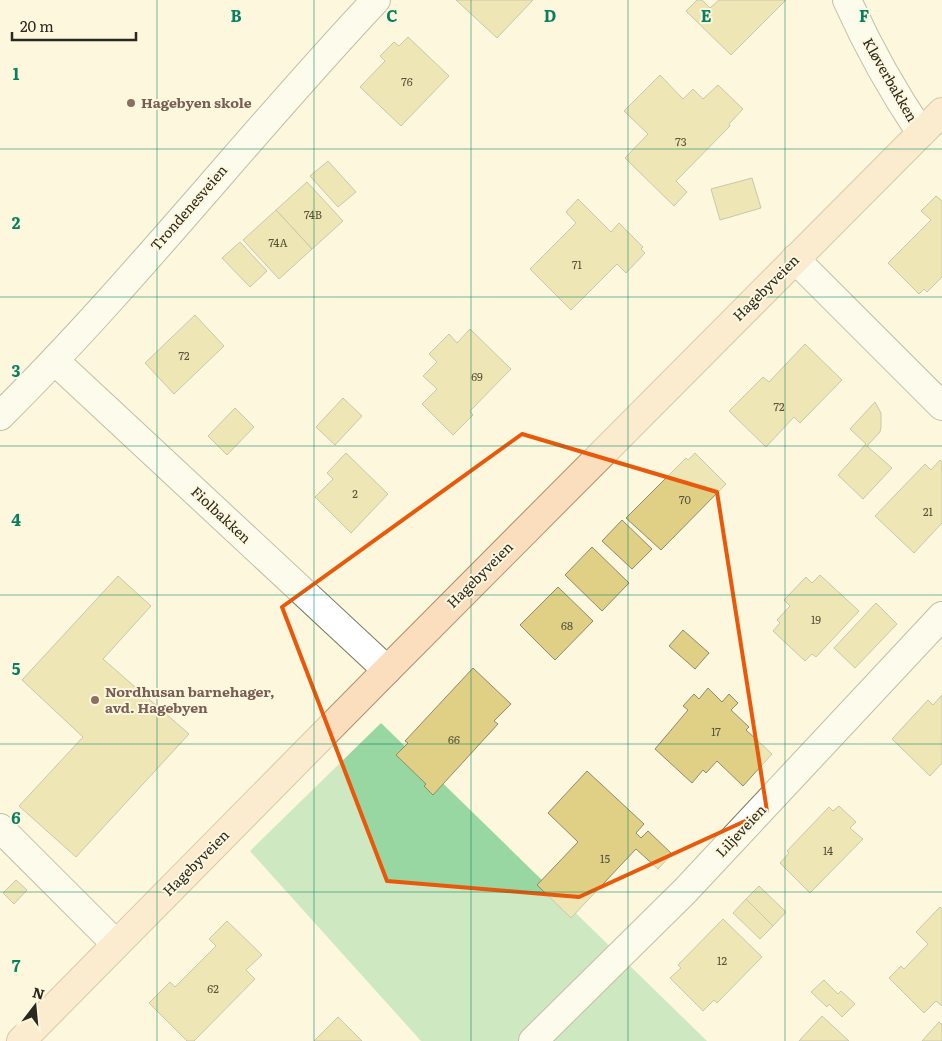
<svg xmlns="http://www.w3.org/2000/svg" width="942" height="1041" font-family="Literata,serif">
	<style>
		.forest { fill: #98d6a2 }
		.building { fill: #dfd086; stroke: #8e8a72 }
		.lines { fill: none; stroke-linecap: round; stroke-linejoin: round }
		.minor-casing { stroke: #7d7962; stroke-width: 30 }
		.major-casing { stroke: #af906a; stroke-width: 30 }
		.minor { stroke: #fff; stroke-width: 28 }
		.major { stroke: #fadebe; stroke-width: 28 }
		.marked { fill: none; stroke: #e8590c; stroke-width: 4; stroke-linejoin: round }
		.grid { fill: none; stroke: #08805f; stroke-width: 1; stroke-opacity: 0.55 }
		.education-dot { fill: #8d6e63; stroke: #fcf7dd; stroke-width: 2 }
		.labels { text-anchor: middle; stroke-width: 4; stroke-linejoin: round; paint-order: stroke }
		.number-label { font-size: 11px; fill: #585339 }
		.street-label { font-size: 14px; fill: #2b291f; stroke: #fcf7dd }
		.education-label { font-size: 14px; font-weight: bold; fill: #785e54; stroke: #fcf7dd; text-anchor: start }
		.grid-label { font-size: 16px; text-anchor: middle; font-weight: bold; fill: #08805f; stroke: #fcf7dd; stroke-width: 4; stroke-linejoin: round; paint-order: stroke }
	</style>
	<rect width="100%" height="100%" fill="#fcf7dd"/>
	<path class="forest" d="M381 723 707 1041H421L250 851Z"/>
	<g class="building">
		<path d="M456 0H533L497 38Z"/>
		<path d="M697 0H702L710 8 719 0H786L731 55 686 11Z"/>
		<path d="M408 37 449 76 401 126 360 87 385 61 380 56 394 42 399 46Z"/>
		<path d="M660 75 683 99 693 89 703 99 718 85 743 109 729 124 730 126 676 181 687 192 674 206 625 158 648 134 624 111Z"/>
		<path d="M328 161 356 192 338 207 310 176Z"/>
		<path d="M752 178 761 208 720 220 711 189Z"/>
		<path d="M307 182 343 221 312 249 276 210Z"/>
		<path d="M936 196 942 201V277L927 292 924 289 919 294 888 263 931 220 921 211Z"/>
		<path d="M578 199 611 232 619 223 643 247 641 249 645 253 626 273 617 264 571 310 530 269 576 223 566 212Z"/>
		<path d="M276 210 312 249 279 279 243 240Z"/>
		<path d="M240 242 267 271 250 287 222 258Z"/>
		<path d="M195 315 224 346 174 394 145 363Z"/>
		<path d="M470 329 511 369 470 411 473 415 453 435 422 404 437 389 423 376 437 362 429 354 449 334 457 343Z"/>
		<path d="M805 344 842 380 800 423 794 417 766 447 729 411 763 377 769 382Z"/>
		<path d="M343 398 362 416 335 445 316 427Z"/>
		<path d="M875 402 881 413V427L880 432 867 446 892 468 863 499 838 475 866 444 850 429Z"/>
		<path d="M235 408 254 427 227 455 208 436Z"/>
		<path d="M346 453 388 494 351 533 315 497 333 479 327 473Z"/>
		<path d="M695 453 726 484 661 550 626 518 686 458 688 460Z"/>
		<path d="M940 460 942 462V523L914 553 875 516 925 464 931 470Z"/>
		<path d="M622 520 652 549 632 569 602 541Z"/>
		<path d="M592 547 629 583 602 611 565 575Z"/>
		<path d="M820 575 859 611 816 657 812 654 805 661 773 631 780 623 777 620 790 606 784 600 806 577 812 583Z"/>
		<path d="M118 576 151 606 103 659 189 734 76 857 19 806 83 737 22 680Z"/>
		<path d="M558 587 593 621 555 660 520 625Z"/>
		<path d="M876 603 897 624 855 668 834 648Z"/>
		<path d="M683 630 709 653 695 669 669 646Z"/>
		<path d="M473 668 511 704 494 721 498 724 433 795 424 786 426 784 396 755 408 743 405 741Z"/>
		<path d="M708 688 722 702 729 694 738 703 731 710 749 727 746 730 772 754 743 786 717 761 706 773 703 770 692 783 655 749 688 710 683 706 694 694 699 699Z"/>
		<path d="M942 695V763L930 776 892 739 928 700 933 705Z"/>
		<path d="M587 771 644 824 636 833 641 838 648 831 672 854 658 869 636 849 571 918 537 885 578 842 548 813Z"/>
		<path d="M839 806 856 822 850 828 863 839 810 893 780 863 789 853 787 851 829 807 833 811Z"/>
		<path d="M16 880 27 890 14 904 3 893Z"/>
		<path d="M759 886 786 912 773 926 746 899Z"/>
		<path d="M746 899 773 926 760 939 733 913Z"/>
		<path d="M940 907 942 909V1006L936 1001 924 1013 889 978 901 966 904 969 928 944 916 932Z"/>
		<path d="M723 919 762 957 717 1003 714 1000 703 1011 670 978 681 968 678 965Z"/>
		<path d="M227 921 262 955 246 970 255 979 194 1041H187L149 1003 170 982 175 987 216 946 209 939Z"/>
		<path d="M824 980 838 994 841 991 855 1004 842 1017 829 1004 827 1007 811 992Z"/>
		<path d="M822 1016 849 1041H799Z"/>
		<path d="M338 1017 362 1041H314Z"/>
		<path d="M939 1022 942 1025V1041H922Z"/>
	</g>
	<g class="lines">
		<defs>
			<g id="minor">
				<path d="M847 0C868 47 892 90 921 133"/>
				<path d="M795 259 942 406"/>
				<path d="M55 361 387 670"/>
				<path d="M0 416C133 284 248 136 376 0"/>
				<path d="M0 828 116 944"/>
				<path d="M533 1041 685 891 942 616"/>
			</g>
			<path id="major" d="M21 1041 387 670 942 112"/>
		</defs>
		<use href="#minor" class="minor-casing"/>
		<use href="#major" class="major-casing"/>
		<use href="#minor" class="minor"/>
		<use href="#major" class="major"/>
	</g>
	<path d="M0 0H942V1041H0ZM522 434 717 492 767 811 579 897 387 881 282 607Z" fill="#fcf7dd" fill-opacity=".55" fill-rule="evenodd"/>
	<path class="marked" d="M522 434 717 492 767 811 579 897 387 881 282 607Z"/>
	<path class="grid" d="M157 0V1041M314 0V1041M471 0V1041M628 0V1041M785 0V1041M0 149H942M0 297H942M0 446H942M0 595H942M0 744H942M0 892H942"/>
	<g class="education-dot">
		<circle cx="131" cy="103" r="5"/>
		<circle cx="95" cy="700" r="5"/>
	</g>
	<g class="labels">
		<g class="number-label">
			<text x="407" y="86">76</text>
			<text x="681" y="146">73</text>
			<text x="313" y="219">74B</text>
			<text x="278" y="247">74A</text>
			<text x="577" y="269">71</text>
			<text x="184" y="360">72</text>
			<text x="477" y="381">69</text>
			<text x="779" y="411">72</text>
			<text x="355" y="498">2</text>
			<text x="685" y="504">70</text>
			<text x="928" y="516">21</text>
			<text x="816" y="624">19</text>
			<text x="567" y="630">68</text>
			<text x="716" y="736">17</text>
			<text x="454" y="744">66</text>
			<text x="828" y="855">14</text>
			<text x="605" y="863">15</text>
			<text x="722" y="965">12</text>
			<text x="213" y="993">62</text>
		</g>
		<g class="street-label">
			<text transform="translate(890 80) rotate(60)" y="5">Kløverbakken</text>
			<text transform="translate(189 208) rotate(-49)" y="5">Trondenesveien</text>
			<text transform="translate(766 288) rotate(-45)" y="5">Hagebyveien</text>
			<text transform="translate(221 515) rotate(43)" y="5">Fiolbakken</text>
			<text transform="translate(480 575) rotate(-45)" y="5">Hagebyveien</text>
			<text transform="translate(741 831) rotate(-47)" y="5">Liljeveien</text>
			<text transform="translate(196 863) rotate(-45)" y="5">Hagebyveien</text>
		</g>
		<g class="education-label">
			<text x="141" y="108">Hagebyen skole</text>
			<text x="105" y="697">Nordhusan barnehager,<tspan x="105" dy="16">avd. Hagebyen</tspan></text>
		</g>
	</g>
	<g class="grid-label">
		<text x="236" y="22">B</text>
		<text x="392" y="22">C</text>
		<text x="550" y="22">D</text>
		<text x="706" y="22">E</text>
		<text x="864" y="22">F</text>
		<text x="16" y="80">1</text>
		<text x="16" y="229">2</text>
		<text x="16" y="377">3</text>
		<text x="16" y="526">4</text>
		<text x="16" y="675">5</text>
		<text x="16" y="824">6</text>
		<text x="16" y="972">7</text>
	</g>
	<g transform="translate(35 1006) rotate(16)" stroke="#fcf7dd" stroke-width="4" paint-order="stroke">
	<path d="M0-4L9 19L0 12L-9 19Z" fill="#2b291f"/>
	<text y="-8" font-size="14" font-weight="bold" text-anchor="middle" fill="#2b291f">N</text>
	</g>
	<path d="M12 32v8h124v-8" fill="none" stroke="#2b291f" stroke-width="2.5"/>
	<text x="20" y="32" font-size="15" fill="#2b291f" stroke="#fcf7dd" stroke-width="4" paint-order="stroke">20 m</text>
</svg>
